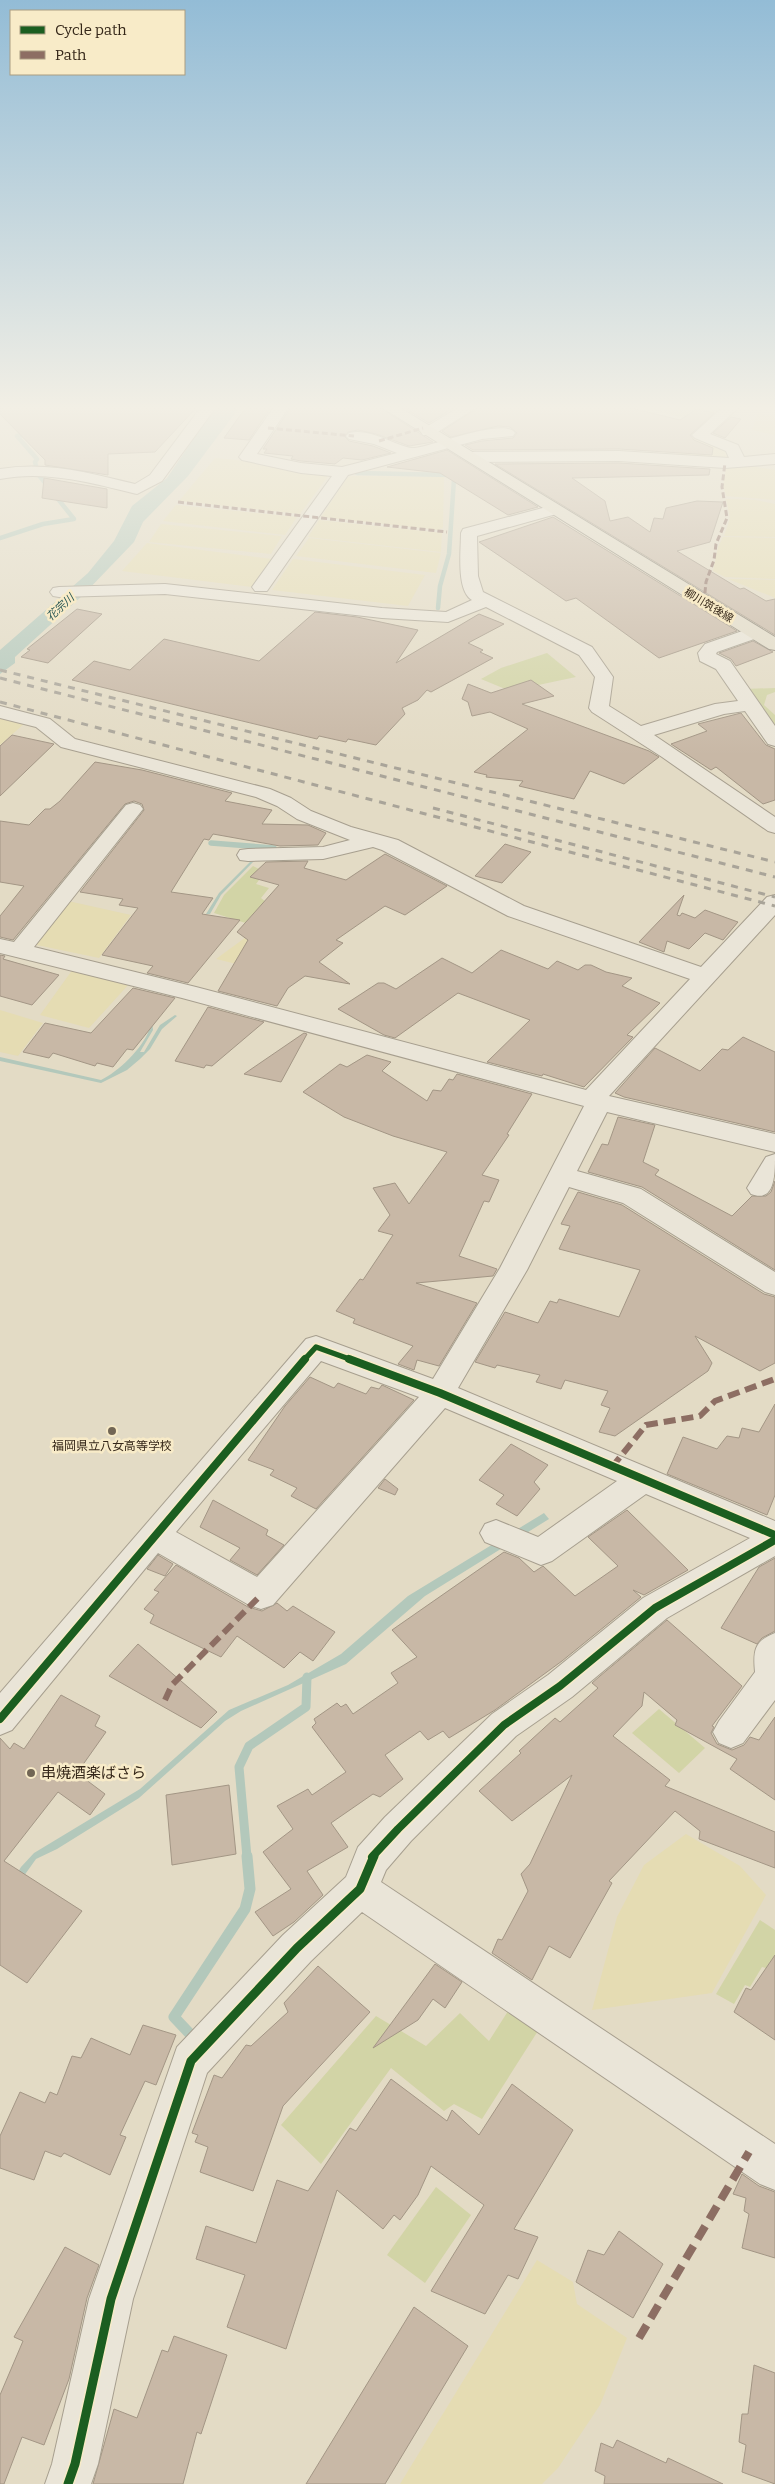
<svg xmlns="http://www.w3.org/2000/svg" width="775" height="2484" font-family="Bitter,'Noto Sans JP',serif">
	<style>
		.farmland { fill: #e5dcb3 }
		.green { fill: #d2d4a6 }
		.water { fill: #b3c8bb }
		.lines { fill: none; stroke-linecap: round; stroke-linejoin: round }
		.stream-far3 { stroke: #b3c8bb; stroke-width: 4.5 }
		.stream-far2 { stroke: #b3c8bb; stroke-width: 5.5 }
		.stream-far1 { stroke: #b3c8bb; stroke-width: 9 }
		.stream { stroke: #b3c8bb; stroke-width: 11 }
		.building { fill: #c8b8a6; stroke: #a39685 }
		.minor-casing { stroke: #a79f8f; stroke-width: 2 }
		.major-casing { stroke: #8d8576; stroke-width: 2 }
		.minor { fill: #eae5d8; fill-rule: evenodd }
		.major { fill: #e2dbc8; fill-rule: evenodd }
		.rail { stroke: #a9a499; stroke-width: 3; stroke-dasharray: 7 7; stroke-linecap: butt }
		.quiet-far2 { stroke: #8d6e63; stroke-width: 3; stroke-dasharray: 6 3; stroke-linecap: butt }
		.quiet-far1 { stroke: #8d6e63; stroke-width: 6; stroke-dasharray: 12 6; stroke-linecap: butt }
		.quiet { stroke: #8d6e63; stroke-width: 8; stroke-dasharray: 15 8; stroke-linecap: butt }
		.cycleway-far2-casing { stroke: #f8ebc8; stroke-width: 9 }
		.cycleway-far1-casing { stroke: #f8ebc8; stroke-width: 11 }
		.cycleway-casing { stroke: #f8ebc8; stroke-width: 12 }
		.cycleway-far2 { stroke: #1b5e20; stroke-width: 5.5 }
		.cycleway-far1 { stroke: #1b5e20; stroke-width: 8 }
		.cycleway { stroke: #1b5e20; stroke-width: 9 }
		.poi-dot { fill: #726655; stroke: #f8ebc8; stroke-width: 2 }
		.labels { text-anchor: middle; stroke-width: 5; stroke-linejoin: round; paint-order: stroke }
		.far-street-label { font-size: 11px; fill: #352719; stroke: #f8ebc8 }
		.far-water-label { font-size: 11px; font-style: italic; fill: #275654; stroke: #f8ebc8 }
		.poi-label { font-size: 12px; fill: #352719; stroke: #f8ebc8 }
		.near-poi-label { font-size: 15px; fill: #352719; stroke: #f8ebc8; text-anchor: start }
	</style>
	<rect width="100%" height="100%" fill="#e3dbc5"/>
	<g class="farmland">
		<path d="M758 413 775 417V435L752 430Z"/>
		<path d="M693 437 730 451V460L675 455Z"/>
		<path d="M215 458 246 461 329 475 300 514 179 501Z"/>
		<path d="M738 464 775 470V500L726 496 723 486 726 468 728 465Z"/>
		<path d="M351 476 444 477 443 528 438 530 321 517 347 478Z"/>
		<path d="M726 499 756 500 775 504V537L724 536 730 518Z"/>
		<path d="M176 505 297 517 285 535 163 521Z"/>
		<path d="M319 520 442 533 441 552 308 537Z"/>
		<path d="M161 524 282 536 271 554 149 542Z"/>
		<path d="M723 537 775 538V579L725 577 713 571 718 547Z"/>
		<path d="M309 538 441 553 436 573 296 556Z"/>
		<path d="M147 543 272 559 252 587 122 571Z"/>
		<path d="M293 559 425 575 408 606 272 590Z"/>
		<path d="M728 579 775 580V599L773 597Z"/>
		<path d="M0 716 25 723 0 745Z"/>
		<path d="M68 901 131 915 99 958 32 944Z"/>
		<path d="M257 929 253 968 216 959Z"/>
		<path d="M73 969 130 983 89 1028 40 1015Z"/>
		<path d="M0 1010 43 1023 18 1056 0 1052Z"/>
		<path d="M686 1834 740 1866 766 1895 712 1993 592 2010 617 1917 644 1865Z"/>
		<path d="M537 2260 573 2282 577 2304 627 2338 600 2405 558 2468 542 2484H400Z"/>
	</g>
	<g class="green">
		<path d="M729 407 704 428 696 426 688 419 647 408Z"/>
		<path d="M547 653 576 677 510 691 481 679 501 668Z"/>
		<path d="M775 688V692L767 695 764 705 775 715V730L742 689Z"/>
		<path d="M253 866 265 872 256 884 269 888 261 898 280 913 255 926 214 913 224 895Z"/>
		<path d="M659 1709 705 1748 679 1773 632 1733Z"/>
		<path d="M760 1920 775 1930V1960L770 1969 762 1967 750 1987 745 1985 734 2004 716 1994Z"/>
		<path d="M515 2000 543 2023 482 2119 454 2104 444 2111 391 2068 321 2164 281 2125 376 2016 426 2046 460 2013 489 2041Z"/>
		<path d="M436 2187 471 2215 425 2283 387 2255Z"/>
	</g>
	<g class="water">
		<path d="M215 407H237L236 412 188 476 143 522 134 542 83 595 15 657V663L0 674V650L88 573 114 541 132 506 167 478Z"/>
		<path d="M254 861 221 895 210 914H206L219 893 250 862Z"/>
		<path d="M150 1002 153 1030 140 1052H144L160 1025 175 1015 177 1016 162 1029 150 1049 140 1059 127 1070 101 1083 0 1061V1057L101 1080C118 1072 143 1048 149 1030 151 1022 150 1010 150 1002Z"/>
		<path d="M544 1513 549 1519 425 1596 346 1664 241 1711 225 1721 139 1798 57 1849 36 1859 21 1880 0 1903 21 1867 34 1853 140 1789 229 1710 288 1685 341 1654 408 1596Z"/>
	</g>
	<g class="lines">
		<g class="stream-far3">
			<path d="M357 473 450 475 454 479 449 554 440 586 438 608"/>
			<path d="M0 538 43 524 74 519 38 474 35 462 37 459 17 436 31 434"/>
		</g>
		<path class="stream-far2" d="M211 843 274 848"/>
		<path class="stream-far1" d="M247 1857 239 1767 249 1746 306 1707 307 1677"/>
		<path class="stream" d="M191 2035 174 2017 245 1909 250 1889 247 1856"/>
	</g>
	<g class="building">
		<path d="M0 407H197L155 452 108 454V475L45 465V460L0 414Z"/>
		<path d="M246 407H271L249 440 224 438Z"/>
		<path d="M291 407H379L433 442 409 446 376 434 358 430 348 432 345 437 349 441 373 446 391 453 362 460 343 458 335 464 301 461 291 459 293 456 264 453 267 449H263Z"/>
		<path d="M403 407H455L429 423Z"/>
		<path d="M479 407H627L680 420 697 409 714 413 690 435 694 440 713 448 712 455 619 449 473 450 465 445 482 441 513 438 517 433 510 427 498 426 451 437 442 431Z"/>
		<path d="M731 417 741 419 725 438 713 433Z"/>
		<path d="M447 450 538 507 508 515 440 473 387 467Z"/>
		<path d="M619 463 710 469 709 475 572 478 605 501 610 521 628 517 650 532 654 518 663 519 666 508 697 501 723 502 710 542 677 551 740 589 744 588 766 601 775 599V635L495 464Z"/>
		<path d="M44 478 107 489V508L42 498Z"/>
		<path d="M553 517 737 631 659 658 576 598 566 601 479 542Z"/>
		<path d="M77 609 102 614 48 663 21 657 30 650 27 649Z"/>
		<path d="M315 612 357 617 418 630 396 663 479 614 504 624 468 643 483 650 480 652 493 658 431 692 427 690 418 700 402 708 405 714 376 745 348 739 346 742 319 736 317 739 72 680 94 661 130 670 164 639 259 661Z"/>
		<path d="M753 641 773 652 736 666 731 659 719 653Z"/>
		<path d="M531 680 554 696 522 704 649 751 659 757 624 784 590 771 574 799 519 786 523 781 486 777 487 775 474 772 528 729 490 712 472 716 468 702 462 699 468 684 491 693Z"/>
		<path d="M741 713 766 745 775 749V800L763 804 716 767 711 770 671 744 707 731 698 724Z"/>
		<path d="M12 735 54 744 0 796V746Z"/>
		<path d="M95 762 142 770 232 793 225 801 272 810 262 824 308 825 326 833 318 845 280 846 213 834 209 840 204 839 171 892 213 898 202 914 240 920 188 983 147 973 153 966 102 955 138 908 119 905 123 899 80 892 144 810 142 804 134 801 125 804 13 940 0 937V916L24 886 0 882V821L29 825 45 809H50L60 801Z"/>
		<path d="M505 844 531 852 502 883 475 876Z"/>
		<path d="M385 854 447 886 405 915 385 906 336 940 343 943 319 962 350 984 305 976 288 988 277 1006 218 991 248 940 237 932 279 885 250 877 266 862 308 861 304 868 346 880Z"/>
		<path d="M684 895 677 915 680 916 682 913 695 918 705 910 738 922 723 940 705 933 689 949 667 941 664 952 639 942Z"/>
		<path d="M501 950 548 969 557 961 578 970 585 965H591L606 972 632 978 622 986 660 1003 627 1035 633 1037 584 1087 543 1074 542 1076 487 1062 530 1020 458 993 395 1038 384 1035 338 1009 378 983H384L396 989 442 958 472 973Z"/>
		<path d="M0 955 5 956 3 959 59 975 32 1005 0 996Z"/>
		<path d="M133 988 175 998 133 1050 127 1049 113 1067 97 1063 95 1066 53 1053 49 1058 23 1052 45 1023 91 1033Z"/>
		<path d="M208 1007 264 1022 212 1066 206 1065 204 1068 175 1061Z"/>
		<path d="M304 1033 307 1034 281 1082 244 1074Z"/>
		<path d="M743 1037 775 1052V1132L624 1097 615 1093 655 1048 700 1071 722 1049 728 1050Z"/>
		<path d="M367 1055 391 1062 382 1071 427 1101 433 1090 441 1091 449 1079 453 1080 457 1074 532 1094 507 1134 509 1135 482 1175 499 1180 489 1202 484 1201 459 1256 497 1269 493 1276 416 1283 477 1303 439 1366 417 1360 414 1370 398 1364 413 1346 353 1323 355 1319 336 1311 360 1279 363 1280 393 1235 378 1231 390 1215 373 1188 395 1183 409 1204 447 1152 393 1136 344 1117 303 1092 340 1064 347 1067Z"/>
		<path d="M618 1117 655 1125 643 1162 659 1170 655 1175 732 1216 752 1196H766L771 1192 775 1181V1270L642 1187 588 1172 602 1144 608 1145Z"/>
		<path d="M578 1192 622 1205 764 1294 775 1297V1363L760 1371 695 1336 712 1363 708 1371 615 1436 599 1432 610 1408 601 1405 608 1391 565 1380 561 1389 536 1382 540 1375 497 1365 495 1368 475 1362 505 1312 538 1323 550 1301 557 1303 559 1299 619 1317 640 1270 559 1249 570 1226 561 1224Z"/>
		<path d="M310 1377 334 1388 338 1383 366 1394 371 1387 379 1389 382 1385 414 1400 316 1509 291 1496 297 1488 270 1475 274 1470 248 1460 285 1406Z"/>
		<path d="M775 1404V1495L767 1515 667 1474 683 1437 717 1449 727 1436 739 1438 742 1428 759 1432Z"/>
		<path d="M511 1444 548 1465 534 1482 540 1489 517 1516 496 1504 504 1495 479 1480Z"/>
		<path d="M385 1479 398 1489 395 1495 378 1488Z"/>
		<path d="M213 1500 268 1530 266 1535 284 1545 257 1575 230 1560 240 1548 200 1527Z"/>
		<path d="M627 1510 688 1570 644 1595 633 1590 641 1597 562 1661 495 1710 449 1738 443 1731 428 1740 420 1731 385 1755 403 1779 380 1797 373 1794 331 1823 348 1847 307 1871 323 1895 294 1922 273 1936 255 1912 291 1889 263 1852 293 1829 277 1806 308 1789 312 1795 346 1772 312 1727 316 1723 314 1719 337 1703 341 1707 346 1704 353 1714 398 1683 391 1673 417 1657 392 1630 504 1552 519 1558 534 1572 543 1566 575 1596 618 1566 588 1537Z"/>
		<path d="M158 1555 173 1564 165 1576 147 1569Z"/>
		<path d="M775 1558V1631L762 1638 757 1644 721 1628 759 1567Z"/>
		<path d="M176 1565 248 1607 262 1611 277 1603 287 1611 293 1606 335 1632 313 1661 300 1652 284 1668 237 1636 221 1657 150 1623 154 1615 144 1609 159 1592 154 1590Z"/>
		<path d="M667 1620 742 1686 712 1726 714 1727 711 1733 717 1744 732 1750 744 1745 750 1737 759 1740 775 1717V1800L730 1769 737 1759 675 1725 677 1720 644 1692 642 1706 613 1736 670 1780 665 1786 775 1832V1868L699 1839 700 1831 675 1811 609 1881 612 1883 570 1958 549 1946 532 1980 492 1953 498 1939 502 1940 528 1891 521 1874 530 1864 572 1775 512 1821 479 1791 521 1753 519 1751 555 1718 560 1722 598 1688 592 1683 600 1676Z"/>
		<path d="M138 1644 217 1712 201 1728 109 1676Z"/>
		<path d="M61 1695 100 1716 95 1726 106 1732 77 1773 105 1794 90 1815 58 1792 4 1861 82 1911 27 1983 0 1965V1738L10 1749 14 1743 24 1749Z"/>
		<path d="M229 1785 236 1854 172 1865 166 1795Z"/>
		<path d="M775 1955V2040L734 2012 746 1988 751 1990Z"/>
		<path d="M435 1964 462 1982 445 2008 433 1999 418 2020 373 2048Z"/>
		<path d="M318 1966 370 2012 283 2106 253 2191 200 2172 208 2147 195 2142 198 2135 192 2133 214 2075 222 2078 246 2045 251 2046 288 2012 284 2003Z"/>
		<path d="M143 2025 176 2035 156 2085 145 2081 120 2135 126 2137 110 2175 64 2153 61 2157 45 2151 34 2180 0 2168V2136L20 2092 45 2103 50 2092 57 2095 72 2056 81 2058 91 2038 130 2055Z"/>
		<path d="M391 2079 447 2121 452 2110 479 2135 512 2084 573 2130 514 2229 538 2237 518 2279 508 2275 485 2314 431 2291 484 2205 431 2166 418 2195 400 2220 394 2215 383 2229 337 2190 286 2349 227 2327 245 2275 196 2259 206 2226 256 2243 277 2180 308 2191 350 2128 356 2131Z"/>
		<path d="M742 2174 759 2186 775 2192V2258L742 2248 749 2214 744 2211 746 2198 733 2194Z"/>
		<path d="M619 2231 663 2264 633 2318 576 2282 588 2250 604 2255Z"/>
		<path d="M65 2247 99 2265 87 2298 69 2379 44 2445 22 2437 4 2484H0V2395L23 2341 14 2337Z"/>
		<path d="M414 2307 468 2346 385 2484H306Z"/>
		<path d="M174 2336 227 2355 201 2434 197 2432 183 2484H93L114 2409 137 2418 162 2350 168 2352Z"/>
		<path d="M754 2365 775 2373V2484L742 2472 746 2445 739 2442 742 2414H748Z"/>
		<path d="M617 2440 666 2463 668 2458 723 2484H604L605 2476 595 2471 601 2443 613 2448Z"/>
	</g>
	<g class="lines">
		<defs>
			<g id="minor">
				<path d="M201 407H216L162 481 137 494C91 483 47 470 0 479V469C47 461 90 473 135 484L150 475Z"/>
				<path d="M274 407H289L257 454 301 463 342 467 397 453 374 444 349 439 346 436 349 433C372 427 399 449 415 448 433 446 505 417 515 433L513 436 482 439 348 475 267 591H255L252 587 332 476 301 473 242 460 239 457Z"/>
				<path d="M459 407H477L433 435H423L421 432 423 429Z"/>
				<path d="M723 407H739L710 434 738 445 744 457 775 454V464L725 468 619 461 470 462 462 457 470 452 619 451 729 458 726 451 695 438 692 435Z"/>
				<path d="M554 505 562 510 560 513 477 536 478 576 483 592 592 647 613 677 609 706 641 726 715 704 738 701 716 669 700 661 698 653 705 644 748 629H760L763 633 760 637 717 652 716 654 730 661 775 726V746L768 744 745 711 724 714 654 735 775 817V833L768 831 662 757 592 712 589 708 595 677 579 655 486 607 448 622 382 618 165 594 59 597 53 596 50 592 53 588 59 587 165 584 382 608 446 612 472 600C456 591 461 550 461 533L463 529Z"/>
				<path d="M0 706 50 719 75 739 270 789 291 798 311 811 351 827 398 840 524 906 701 967 767 897 775 895V915L609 1096 775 1134V1152L607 1112 577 1171 641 1189 775 1272V1295L765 1292 623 1203 569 1187 527 1270 458 1388 775 1521V1556L667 1618 572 1697 516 1736 411 1841 386 1870 381 1882 775 2144V2190L760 2184 362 1912 311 1961 207 2073 133 2299 98 2464 91 2484H45L52 2464 89 2299 177 2047 283 1935 346 1877 358 1847 385 1817 492 1714 548 1675 643 1598 750 1538 646 1494 552 1561 541 1565 485 1542 480 1533 485 1524 496 1520 538 1537 617 1481 445 1408 273 1605 261 1609 249 1605 158 1553 12 1730 0 1735V1693L306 1339 316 1336 433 1379 500 1268 584 1106 182 998 0 953V939L14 942 126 805 133 803 140 805 143 809 34 947 196 987 586 1090 690 979 508 916 382 850 373 847 323 859 248 861 240 860 237 855 240 850 248 849 323 847 350 840 297 819 277 806 256 797 61 747 36 727 0 718ZM321 1361 419 1397 257 1577 176 1532Z"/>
				<path d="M775 1154C775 1175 775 1203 751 1194L747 1188 766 1157Z"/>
				<path d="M775 1633V1700L743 1743 731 1748 719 1743 713 1732 719 1721 755 1672C753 1651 754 1641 775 1633Z"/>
			</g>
			<path id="major" d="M381 407H399L775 637V650L769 649Z"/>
		</defs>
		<use href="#minor" class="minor-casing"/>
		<use href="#major" class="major-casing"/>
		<use href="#minor" class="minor"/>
		<use href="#major" class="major"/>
		<g class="rail">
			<path d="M0 670 775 862"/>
			<path d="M0 678 775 877"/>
			<path d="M0 702 775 906"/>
			<path d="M433 808 775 897"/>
		</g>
		<g class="quiet-far2">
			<path d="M268 428 354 436"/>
			<path d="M379 441 423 428"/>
			<path d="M178 502 447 532"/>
			<path d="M704 602 706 582 714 560 716 544 727 518 722 487 725 463"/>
		</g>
		<g class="quiet-far1">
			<path d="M612 1467 646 1425 700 1416 715 1401 775 1379"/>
			<path d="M165 1700 172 1685 261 1595"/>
		</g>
		<path class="quiet" d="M639 2338 749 2152"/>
		<defs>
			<path id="cycleway-far2" d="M304 1360 316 1347 352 1360"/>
			<g id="cycleway-far1">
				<path d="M349 1359 440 1393 775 1535"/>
				<path d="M0 1719 305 1359"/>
				<path d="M372 1857 398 1829 504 1725 560 1686 655 1608 775 1540"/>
			</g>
			<path id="cycleway" d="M68 2484 75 2464 111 2299 191 2061 297 1948 360 1889 374 1856"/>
		</defs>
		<use href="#cycleway-far2" class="cycleway-far2-casing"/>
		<use href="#cycleway-far1" class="cycleway-far1-casing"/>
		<use href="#cycleway" class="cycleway-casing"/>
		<use href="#cycleway-far2" class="cycleway-far2"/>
		<use href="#cycleway-far1" class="cycleway-far1"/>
		<use href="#cycleway" class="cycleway"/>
	</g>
	<linearGradient id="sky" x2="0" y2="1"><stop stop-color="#93bcd6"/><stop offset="0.54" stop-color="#f2efe5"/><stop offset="1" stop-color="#f2efe5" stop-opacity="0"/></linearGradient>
	<rect width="775" height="755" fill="url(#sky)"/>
	<g class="poi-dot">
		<circle cx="112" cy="1431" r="5"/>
		<circle cx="31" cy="1773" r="5"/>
	</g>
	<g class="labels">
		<g class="far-street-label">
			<text transform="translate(709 605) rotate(31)" y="4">柳川筑後線</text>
		</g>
		<g class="far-water-label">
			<text transform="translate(60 607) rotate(-43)" y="4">花宗川</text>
		</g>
		<g class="poi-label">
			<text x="112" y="1450">福岡県立八女高等学校</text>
		</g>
		<g class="near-poi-label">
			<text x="41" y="1778">串焼酒楽ばさら</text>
		</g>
	</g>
	<rect x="10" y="10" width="175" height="65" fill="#f8ebc8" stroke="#aa9d82"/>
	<rect x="20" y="26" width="25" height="8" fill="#1b5e20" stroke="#aa9d82"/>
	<text x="55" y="35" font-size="15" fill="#352719">Cycle path</text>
	<rect x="20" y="51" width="25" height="8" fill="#8d6e63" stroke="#aa9d82"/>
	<text x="55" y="60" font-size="15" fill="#352719">Path</text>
</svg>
